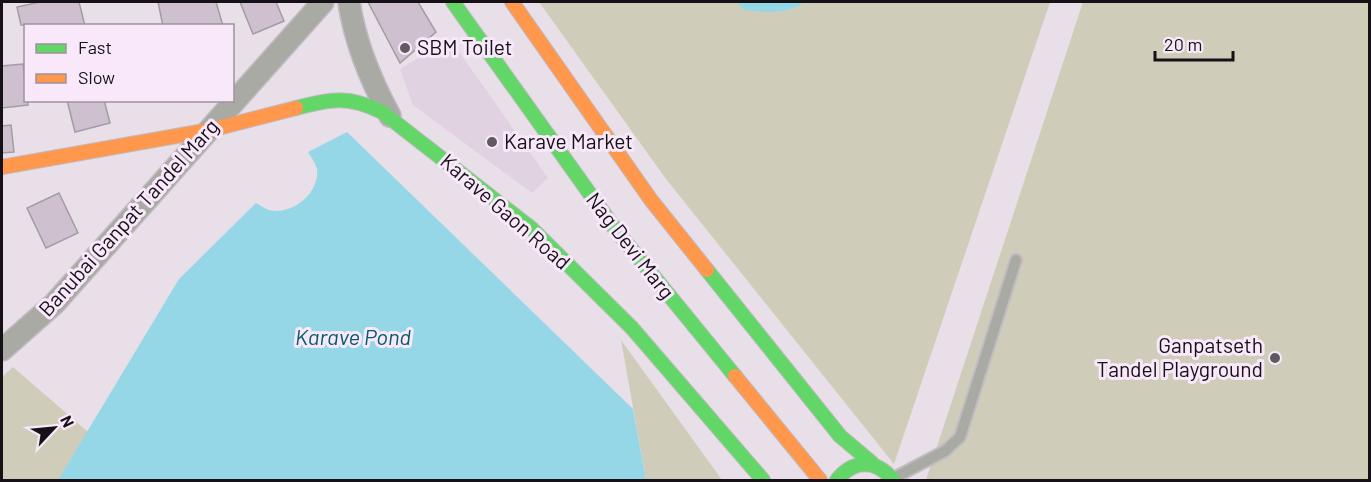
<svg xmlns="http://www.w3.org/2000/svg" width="1371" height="482" font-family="Barlow,sans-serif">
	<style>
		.built { fill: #e1d2e2 }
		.green { fill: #cfcdb9 }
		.water { fill: #95d7e7 }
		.building { fill: #cec0cf; stroke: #a39ca3; stroke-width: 1.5 }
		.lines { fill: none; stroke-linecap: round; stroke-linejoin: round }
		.lane-casing { stroke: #c1bbc2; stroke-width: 14 }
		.street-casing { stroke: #c1bbc2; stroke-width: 24 }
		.fast-casing { stroke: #c1bbc2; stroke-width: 16 }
		.slow-casing { stroke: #c1bbc2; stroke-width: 16 }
		.lane { stroke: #aaaaa4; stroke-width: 10 }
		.street { stroke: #aaaaa4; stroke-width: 21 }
		.fast { stroke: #63d668; stroke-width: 14 }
		.slow { stroke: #ff974d; stroke-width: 14 }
		.poi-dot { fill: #605960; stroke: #f8e8fa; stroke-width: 2 }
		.labels { text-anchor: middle; stroke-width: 6; stroke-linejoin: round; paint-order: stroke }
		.poi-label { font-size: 21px; fill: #161117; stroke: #f8e8fa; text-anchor: start }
		.street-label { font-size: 21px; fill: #161117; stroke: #f8e8fa }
		.water-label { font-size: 22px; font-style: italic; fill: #035c6a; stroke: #f8e8fa }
	</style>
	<rect width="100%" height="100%" fill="#e8dfe8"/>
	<path class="built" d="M450 39 548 178 532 193 413 105 400 69Z"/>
	<g class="green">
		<path d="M539 2H1050L894 464 666 179Z"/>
		<path d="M1083 2H1369V480H926Z"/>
		<path d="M621 340 722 480H646Z"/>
		<path d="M13 367 88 432 58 480H2V377Z"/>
	</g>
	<g class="water">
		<path d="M737 2H804C789 15 763 12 744 10Z"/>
		<path d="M347 132 633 409 646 480H58L179 279 256 203C260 205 265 209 269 210 292 216 320 193 317 169 316 164 311 157 308 152Z"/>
	</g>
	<g class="building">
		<path d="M40 2H79L85 26 21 25 17 7Z"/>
		<path d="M158 2H216L223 26H163Z"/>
		<path d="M240 2H276L284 21 253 34Z"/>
		<path d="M368 2H418L436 32 400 63Z"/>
		<path d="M23 64 28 105 2 108V66Z"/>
		<path d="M67 100H104L110 123 75 132Z"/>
		<path d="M11 125 14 152 2 153V126Z"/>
		<path d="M59 193 78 233 46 248 27 208Z"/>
	</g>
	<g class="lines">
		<defs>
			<path id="lane" d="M892 479 945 451 960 437 1016 260"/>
			<g id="street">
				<path d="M349 2C355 43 370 79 390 116"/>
				<path d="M2 350 54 304 323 2"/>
			</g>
			<g id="fast">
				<path d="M453 2 615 229 735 376"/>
				<path d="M296 108C330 99 349 95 382 112L531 228 632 328 763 480"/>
				<path d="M707 270 840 436 872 463"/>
				<path d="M837 480C854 459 876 459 893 480"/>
			</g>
			<g id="slow">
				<path d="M512 2 651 200 707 270"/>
				<path d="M2 167 210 130 296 108"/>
				<path d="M735 376 820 480"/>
			</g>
		</defs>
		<use href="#lane" class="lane-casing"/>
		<use href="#street" class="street-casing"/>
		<use href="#fast" class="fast-casing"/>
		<use href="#slow" class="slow-casing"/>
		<use href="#lane" class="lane"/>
		<use href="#street" class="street"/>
		<use href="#fast" class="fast"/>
		<use href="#slow" class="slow"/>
	</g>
	<g class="poi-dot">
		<circle cx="405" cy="48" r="6"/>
		<circle cx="492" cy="142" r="6"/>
		<circle cx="1275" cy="358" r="6"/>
	</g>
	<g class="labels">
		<g class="poi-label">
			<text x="417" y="55">SBM Toilet</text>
			<text x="504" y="149">Karave Market</text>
			<text x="1263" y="353" text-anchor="end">Ganpatseth<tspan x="1263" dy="24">Tandel Playground</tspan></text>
		</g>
		<g class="street-label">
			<text transform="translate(505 212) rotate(41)" y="7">Karave Gaon Road</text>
			<text transform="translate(129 218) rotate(-48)" y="7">Banubai Ganpat Tandel Marg</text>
			<text transform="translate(630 246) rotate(52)" y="7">Nag Devi Marg</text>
		</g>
		<g class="water-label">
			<text x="353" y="345">Karave Pond</text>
		</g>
	</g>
	<rect width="1371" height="482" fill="none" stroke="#161117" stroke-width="6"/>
	<rect x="24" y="24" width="210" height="78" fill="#f8e8fa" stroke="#9e929f" stroke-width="1.5"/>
	<rect x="36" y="44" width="30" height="9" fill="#63d668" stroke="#9e929f" stroke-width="1.5"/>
	<text x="78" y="54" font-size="18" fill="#161117">Fast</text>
	<rect x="36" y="74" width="30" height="9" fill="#ff974d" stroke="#9e929f" stroke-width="1.5"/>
	<text x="78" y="84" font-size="18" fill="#161117">Slow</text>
	<g transform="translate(54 428) rotate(64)" stroke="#f8e8fa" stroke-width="4.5" paint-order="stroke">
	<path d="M0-4.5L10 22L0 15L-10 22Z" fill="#161117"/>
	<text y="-9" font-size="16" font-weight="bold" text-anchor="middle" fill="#161117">N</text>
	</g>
	<path d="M1155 51v9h78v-9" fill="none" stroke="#161117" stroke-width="3"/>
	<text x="1164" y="51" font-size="18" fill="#161117" stroke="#f8e8fa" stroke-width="4.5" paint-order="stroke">20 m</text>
</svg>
